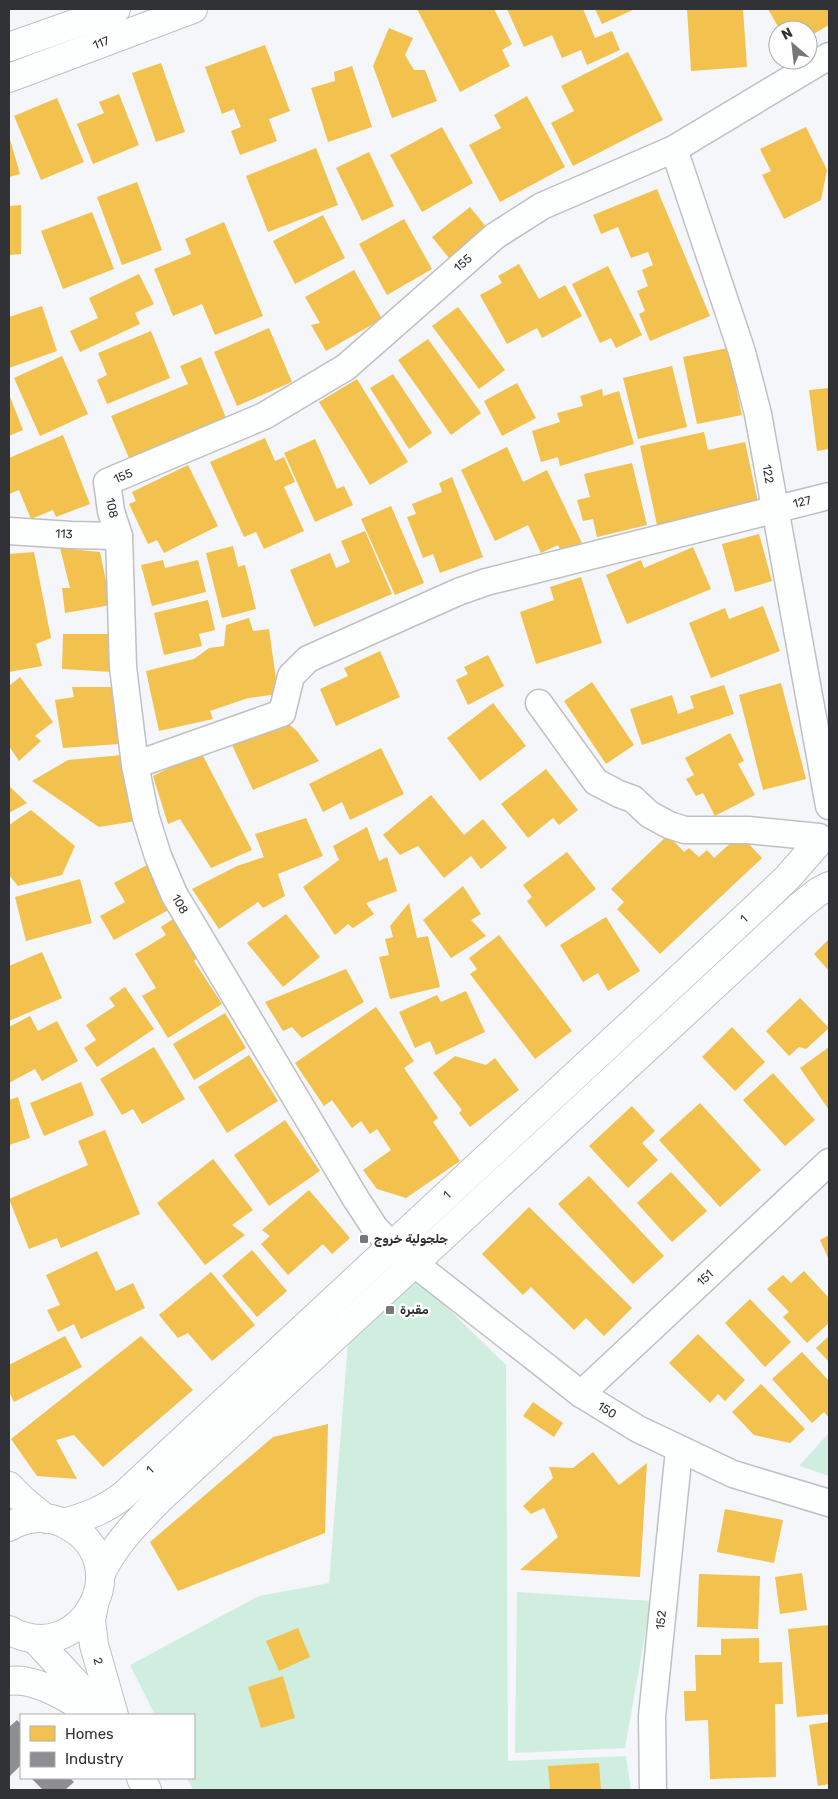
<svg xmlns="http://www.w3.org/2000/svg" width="838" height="1799" font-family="Rubik,Vazirmatn,sans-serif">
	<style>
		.green { fill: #d0eedf }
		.homes { fill: #f2c14e }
		.industry { fill: #8d8d92 }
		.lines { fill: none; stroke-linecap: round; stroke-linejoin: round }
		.street-casing { stroke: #bec0c3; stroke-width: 29 }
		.secondary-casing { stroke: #bec0c3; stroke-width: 30 }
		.street { stroke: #fdfefe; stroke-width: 26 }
		.secondary { stroke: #fdfefe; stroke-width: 28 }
		.poi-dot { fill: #75777a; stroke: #fff; stroke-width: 2 }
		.labels { text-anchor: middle; stroke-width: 5; stroke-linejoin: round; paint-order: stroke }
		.street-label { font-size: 12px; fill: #313235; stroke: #fff }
		.poi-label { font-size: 12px; font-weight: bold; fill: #313235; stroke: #fff; text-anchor: start }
	</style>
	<rect width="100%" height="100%" fill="#f4f6f9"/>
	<g class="green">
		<path d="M418 1279 506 1365 508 1761 626 1756 631 1790H193L187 1778H194V1715H155L130 1665 259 1596 329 1583 348 1342Z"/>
		<path d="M829 1433V1476L799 1466Z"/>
		<path d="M517 1592 651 1601 625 1748 515 1753Z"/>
	</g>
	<g class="homes">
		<path d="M417 9H494L512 44 502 50 510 66 460 92Z"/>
		<path d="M507 9H583L595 38 612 31 620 50 587 65 581 50 562 58 552 35 524 47Z"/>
		<path d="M595 9H635L602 24Z"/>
		<path d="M687 9H743L747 67 691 71Z"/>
		<path d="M768 9H829V25L808 37V30H780Z"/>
		<path d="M389 28 413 38 405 55 414 70H425L437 101 392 118 373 66Z"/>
		<path d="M265 45 290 111 269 119 277 141 240 155 231 131 241 127 234 109 222 114 205 67Z"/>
		<path d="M628 52 663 120 573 166 551 123 574 111 561 86Z"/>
		<path d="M161 63 185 132 156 142 132 73Z"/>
		<path d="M352 66 372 127 328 142 311 88 335 81 334 72Z"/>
		<path d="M119 94 139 145 93 164 77 124 104 113 99 102Z"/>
		<path d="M527 96 565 167 500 202 469 145 501 128 494 115Z"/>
		<path d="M57 98 84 162 41 180 14 116Z"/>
		<path d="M442 127 473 183 422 212 390 155Z"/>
		<path d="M806 127 827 170 821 200 784 219 762 175 771 171 760 149Z"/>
		<path d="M9 136 20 174 9 177Z"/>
		<path d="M316 148 338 205 268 232 246 176Z"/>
		<path d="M369 152 394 206 362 221 336 168Z"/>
		<path d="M137 182 162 250 122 265 97 197Z"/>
		<path d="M657 189 710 316 650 341 639 314 645 311 637 291 648 286 642 270 653 265 648 252 631 258 618 227 601 234 593 215Z"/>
		<path d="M21 205V254L9 255V206Z"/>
		<path d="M470 207 487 228 449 258 432 237Z"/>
		<path d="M92 212 114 269 63 289 41 231Z"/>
		<path d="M323 215 345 258 295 284 273 241Z"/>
		<path d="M404 219 432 269 387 295 359 244Z"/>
		<path d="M224 222 263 316 215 335 202 304 173 316 154 269 191 254 185 239Z"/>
		<path d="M519 264 539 299 565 285 582 316 542 338 537 328 507 344 480 295 502 283 498 276Z"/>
		<path d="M608 266 642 335 616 348 611 338 600 343 572 284Z"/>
		<path d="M354 270 382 319 326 351 311 325 320 323 305 297Z"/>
		<path d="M139 274 154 304 135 313 140 324 80 352 70 331 98 318 89 298Z"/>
		<path d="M42 306 57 351 9 368V317Z"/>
		<path d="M458 307 505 370 479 389 432 326Z"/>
		<path d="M269 328 292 382 237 406 214 352Z"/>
		<path d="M151 331 170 378 107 404 97 380 107 375 98 353Z"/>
		<path d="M428 339 481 413 451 435 398 360Z"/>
		<path d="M728 348 742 415 697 424 683 357Z"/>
		<path d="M62 356 88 414 40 436 14 378Z"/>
		<path d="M201 357 226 418 129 458 111 416 188 384 180 366Z"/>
		<path d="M672 366 687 427 638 439 623 378Z"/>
		<path d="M393 374 432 433 409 449 370 388Z"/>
		<path d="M357 379 408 462 370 485 319 402Z"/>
		<path d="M517 383 536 418 502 436 484 401Z"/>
		<path d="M829 388V449L817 451 809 390Z"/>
		<path d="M602 389 603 396 619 391 634 444 560 466 558 457 541 462 532 431 560 422 557 413 583 406 580 396Z"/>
		<path d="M9 394 23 430 9 436Z"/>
		<path d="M704 432 708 450 745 442 758 502 657 525 640 446Z"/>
		<path d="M63 435 90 504 56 517 53 510 31 519 19 490 9 494V458Z"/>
		<path d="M265 438 275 461 284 457 295 482 284 487 304 531 264 549 256 532 244 537 210 462Z"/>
		<path d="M315 439 337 489 344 486 353 505 315 522 284 453Z"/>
		<path d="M507 447 523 482 547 470 582 543 562 553 558 545 541 553 528 525 495 541 461 470Z"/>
		<path d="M632 463 647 525 597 537 593 519 583 521 577 500 590 497 584 474Z"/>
		<path d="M188 465 218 526 164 553 157 540 148 544 129 504 136 501 132 492Z"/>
		<path d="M452 477 483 557 440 573 433 554 423 558 407 517 416 514 412 504 442 492 439 483Z"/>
		<path d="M391 506 424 583 395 595 361 519Z"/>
		<path d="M365 531 392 594 314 627 290 570 330 553 336 568 350 562 341 541Z"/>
		<path d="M759 534 772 581 735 592 722 544Z"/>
		<path d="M233 546 238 567 245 565 256 609 222 618 206 553Z"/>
		<path d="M693 547 711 589 627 624 606 575 641 560 644 568Z"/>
		<path d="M60 548 100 552 111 605 65 613 62 588H70Z"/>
		<path d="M34 552 51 638 36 644 42 666 9 672V554Z"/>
		<path d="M163 560 165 568 198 560 206 592 152 606 141 565Z"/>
		<path d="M581 577 602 643 536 664 520 612 554 600 550 587Z"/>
		<path d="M208 600 215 630 199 634 202 646 164 655 154 613Z"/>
		<path d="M763 606 780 651 711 678 689 623 725 608 729 619Z"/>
		<path d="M249 618 253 631 269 629 278 694 248 698 210 711 213 719 159 731 146 671 194 659 209 648 224 646 226 625Z"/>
		<path d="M63 634H113L112 672 62 669Z"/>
		<path d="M380 651 400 697 336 726 320 689 348 676 344 668Z"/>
		<path d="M488 655 504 686 468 705 456 680 468 674 464 667Z"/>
		<path d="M20 677 53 722 35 736 41 741 19 761 9 746V686Z"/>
		<path d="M592 682 634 745 606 764 564 701Z"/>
		<path d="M781 683 806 779 763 790 739 695Z"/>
		<path d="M724 685 734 714 642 745 630 709 672 695 678 714 694 708 690 696Z"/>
		<path d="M72 687H116L119 744 63 748 55 700 74 697Z"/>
		<path d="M493 703 526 746 480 781 447 738Z"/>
		<path d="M286 722 297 731 319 761 253 790 232 745Z"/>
		<path d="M730 733 744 761 738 764 755 795 715 816 703 793 696 796 686 779 694 775 685 758Z"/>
		<path d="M381 748 404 794 350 820 342 802 323 812 309 784Z"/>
		<path d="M201 752 252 850 211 868 180 819 168 824 153 776Z"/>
		<path d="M122 755 136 821 99 827 32 781 68 760Z"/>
		<path d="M546 769 578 810 559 825 553 818 528 838 501 804Z"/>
		<path d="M9 786 27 803 9 813Z"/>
		<path d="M431 795 464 835 483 819 507 848 481 869 471 856 444 878 418 846 400 855 383 835Z"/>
		<path d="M31 810 75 846 62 875 18 886 9 875V825Z"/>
		<path d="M306 818 323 856 278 874 285 896 263 908 258 902 219 929 192 889 237 866 264 857 255 834Z"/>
		<path d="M367 827 379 861 387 857 397 891 366 903 374 914 353 928 348 924 335 935 303 887 339 860 333 846Z"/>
		<path d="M668 835 684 852 689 848 699 857 707 850 714 858 733 841 748 843 762 858 660 954 617 909 624 902 611 889Z"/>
		<path d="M567 852 596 889 546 927 527 901 532 897 523 885Z"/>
		<path d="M147 865 172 908 114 940 100 916 125 902 114 883Z"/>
		<path d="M80 879 92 923 26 941 15 897Z"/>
		<path d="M463 886 481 914 471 920 486 936 451 958 423 920Z"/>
		<path d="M409 903 417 938 428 936 440 987 390 999 379 957 389 955 385 939 393 937 390 926Z"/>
		<path d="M286 914 320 957 283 987 247 943Z"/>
		<path d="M176 917 200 955 194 961 222 1004 168 1038 142 996 156 988 135 954 166 935 161 927Z"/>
		<path d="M606 917 640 971 608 991 598 973 583 982 560 945Z"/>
		<path d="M499 935 572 1031 535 1059 470 974 477 969 469 958Z"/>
		<path d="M829 939V971L814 954Z"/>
		<path d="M42 952 62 998 9 1021V966Z"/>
		<path d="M346 969 364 1002 302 1038 292 1027 283 1031 265 1002Z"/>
		<path d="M125 987 154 1029 97 1067 84 1048 96 1040 86 1025 115 1006 109 998Z"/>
		<path d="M466 991 485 1032 436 1055 430 1041 415 1048 399 1012 437 995 441 1002Z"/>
		<path d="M800 998 829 1028 806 1049 799 1047 789 1056 766 1031Z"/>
		<path d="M376 1007 414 1061 404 1068 438 1118 433 1122 460 1161 406 1198 377 1189 363 1170 391 1150 377 1129 370 1134 361 1121 352 1128 332 1100 324 1106 295 1063Z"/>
		<path d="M225 1013 246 1048 194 1080 173 1044Z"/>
		<path d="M30 1016 38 1031 57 1021 78 1061 42 1081 35 1069 9 1083V1027Z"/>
		<path d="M732 1027 765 1062 735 1091 702 1057Z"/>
		<path d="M154 1047 185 1099 142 1124 133 1109 122 1115 100 1079Z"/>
		<path d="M829 1047V1110L800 1068Z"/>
		<path d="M249 1055 278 1101 227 1133 198 1087Z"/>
		<path d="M455 1056 486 1065 495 1058 519 1090 470 1127 459 1113 462 1110 433 1073Z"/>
		<path d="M773 1073 815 1120 785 1146 743 1100Z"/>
		<path d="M81 1082 94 1115 44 1136 30 1103Z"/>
		<path d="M18 1097 30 1138 9 1145V1100Z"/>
		<path d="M700 1103 761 1170 720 1207 659 1140Z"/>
		<path d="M632 1106 655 1131 642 1143 658 1160 628 1188 589 1146Z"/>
		<path d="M285 1120 320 1171 269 1206 234 1155Z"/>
		<path d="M105 1130 140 1214 61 1248 57 1238 29 1249 9 1199 88 1165 78 1141Z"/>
		<path d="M213 1159 253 1210 232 1225 245 1235 205 1265 157 1203Z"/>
		<path d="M671 1172 707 1211 672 1242 637 1203Z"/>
		<path d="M589 1176 664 1256 633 1284 558 1204Z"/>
		<path d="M309 1190 350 1238 332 1254 323 1244 288 1275 261 1244 270 1236 262 1230Z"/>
		<path d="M529 1207 632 1308 604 1336 586 1318 574 1330 531 1287 523 1295 482 1254Z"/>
		<path d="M829 1235V1260L820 1240Z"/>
		<path d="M252 1250 287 1291 257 1317 222 1276Z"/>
		<path d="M97 1251 116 1291 133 1283 145 1308 81 1339 74 1324 58 1332 47 1310 60 1305 46 1275Z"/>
		<path d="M804 1271 829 1298V1323L807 1343 783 1317 789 1312 767 1289 783 1275 791 1283Z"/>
		<path d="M211 1272 255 1325 212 1361 188 1333 178 1338 159 1315Z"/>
		<path d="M750 1299 791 1342 765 1367 725 1323Z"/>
		<path d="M698 1334 745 1380 725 1401 718 1394 710 1403 669 1363Z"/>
		<path d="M65 1336 82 1367 14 1402 9 1392V1365Z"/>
		<path d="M141 1336 193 1390 103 1467 74 1435 56 1440 77 1479 37 1476 11 1439Z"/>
		<path d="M829 1336V1362L816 1348Z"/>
		<path d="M802 1352 829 1381V1418L824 1412 812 1423 772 1379Z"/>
		<path d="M761 1384 805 1429 790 1443 754 1435 732 1412Z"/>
		<path d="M533 1402 563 1423 554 1437 523 1416Z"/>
		<path d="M328 1424 325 1533 178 1591 150 1542 273 1437Z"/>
		<path d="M593 1452 619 1485 647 1463 640 1577 520 1570 558 1537 544 1508 531 1514 523 1506 553 1478 549 1467 573 1468Z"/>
		<path d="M725 1509 783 1520 774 1563 717 1552Z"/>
		<path d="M802 1573 807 1610 780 1614 775 1577Z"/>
		<path d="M699 1574 760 1576 758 1629 697 1627Z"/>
		<path d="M829 1625V1714L797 1717 788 1629Z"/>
		<path d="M298 1628 310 1657 279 1671 266 1641Z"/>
		<path d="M759 1638V1663L782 1662 783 1704H775L776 1777 710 1779 708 1720 685 1721 684 1691H696L695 1655H721V1639Z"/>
		<path d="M283 1676 295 1718 261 1728 248 1687Z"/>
		<path d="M829 1722V1784L818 1786 809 1725Z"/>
		<path d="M599 1763 601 1790H550L548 1766Z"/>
	</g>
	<g class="industry">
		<path d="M17 1720 21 1724V1767L20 1766 9 1777V1727Z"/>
		<path d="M31 1778H70L74 1782 65 1790H43Z"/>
	</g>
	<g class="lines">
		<defs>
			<g id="street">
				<path d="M829 56 674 149 542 206 495 236 346 367 264 416 107 482 111 511 119 536 123 667 135 765 146 818 158 856 174 894 356 1199 375 1228 392 1246 581 1394 638 1429 733 1474 829 1503"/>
				<path d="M674 149 742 352 758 414 829 806"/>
				<path d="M9 531 71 535 119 536"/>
				<path d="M539 703 596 782 619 794 633 799 649 814 669 825 685 830H748L819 837"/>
				<path d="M135 765 282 713 291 676 308 659 458 592 486 582 829 496"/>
				<path d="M581 1394 829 1162"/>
				<path d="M653 1790 652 1716 679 1450"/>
			</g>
			<g id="secondary">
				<path d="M9 47 116 9"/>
				<path d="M9 78 193 9"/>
				<path d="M9 1486 24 1501 46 1519"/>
				<path d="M64 1523C88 1516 105 1510 125 1494L764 900 788 877 816 845"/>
				<path d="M9 1527C25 1517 46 1515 63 1523 142 1560 81 1671 9 1630"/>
				<path d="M100 1575C115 1543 139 1520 164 1495L799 907 818 892 829 886"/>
				<path d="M94 1605 91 1620 94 1645 114 1715"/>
				<path d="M35 1639 82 1690 101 1715"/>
				<path d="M9 1681C34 1677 69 1698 89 1712"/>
				<path d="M141 1778 147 1790"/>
			</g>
		</defs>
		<use href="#street" class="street-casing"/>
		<use href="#secondary" class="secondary-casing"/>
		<use href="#street" class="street"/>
		<use href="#secondary" class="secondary"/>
	</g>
	<g class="poi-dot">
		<rect x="359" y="1234" width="10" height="10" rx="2.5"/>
		<rect x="385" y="1305" width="10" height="10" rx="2.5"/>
	</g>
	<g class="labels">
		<g class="street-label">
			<text transform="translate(101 43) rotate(-20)" y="4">117</text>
			<text transform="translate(463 263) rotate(-41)" y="4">155</text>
			<text transform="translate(768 474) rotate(80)" y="4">122</text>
			<text transform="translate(123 476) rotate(-23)" y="4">155</text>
			<text transform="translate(802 502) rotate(-14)" y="4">127</text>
			<text transform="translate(112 508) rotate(78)" y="4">108</text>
			<text transform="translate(64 534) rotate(3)" y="4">113</text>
			<text transform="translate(180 904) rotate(60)" y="4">108</text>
			<text transform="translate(744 919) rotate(-43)" y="4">1</text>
			<text transform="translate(447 1195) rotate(-43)" y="4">1</text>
			<text transform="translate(705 1278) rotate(-43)" y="4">151</text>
			<text transform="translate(607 1410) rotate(32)" y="4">150</text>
			<text transform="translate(150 1470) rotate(-43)" y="4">1</text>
			<text transform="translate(661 1620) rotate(-84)" y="4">152</text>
			<text transform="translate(98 1661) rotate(75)" y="4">2</text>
		</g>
		<g class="poi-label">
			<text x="374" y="1243">جلجولية خروج</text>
			<text x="400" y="1314">مقبرة</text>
		</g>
	</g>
	<rect width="838" height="1799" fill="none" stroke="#313235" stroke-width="20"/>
	<rect x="20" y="1714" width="175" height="65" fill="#ffffff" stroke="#adadae"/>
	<rect x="30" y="1726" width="25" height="15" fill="#f2c14e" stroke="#adadae"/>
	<text x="65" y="1739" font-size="15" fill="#313235">Homes</text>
	<rect x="30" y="1752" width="25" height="15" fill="#8d8d92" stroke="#adadae"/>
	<text x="65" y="1764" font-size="15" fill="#313235">Industry</text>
	<g transform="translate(793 45) rotate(332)"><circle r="24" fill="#ffffff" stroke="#adadae"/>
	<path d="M0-4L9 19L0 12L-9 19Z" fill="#75777a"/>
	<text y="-8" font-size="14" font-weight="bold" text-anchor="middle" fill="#313235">N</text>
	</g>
</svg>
